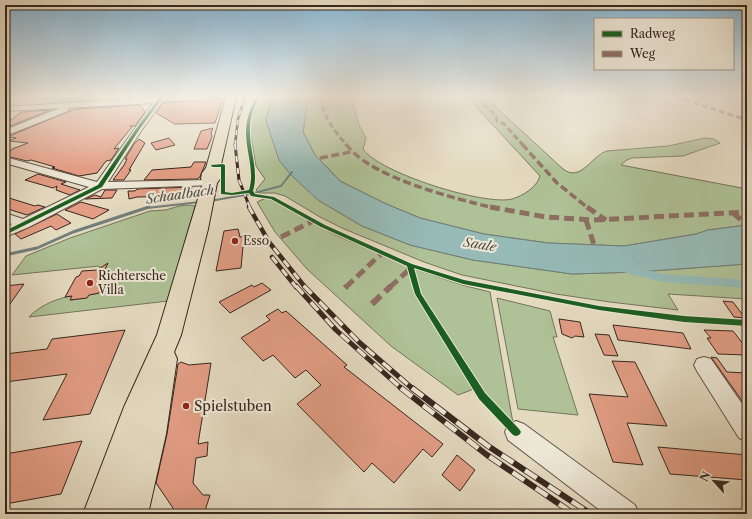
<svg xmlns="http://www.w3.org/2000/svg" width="752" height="519" font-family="'Libre Caslon Text',serif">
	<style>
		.green { fill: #afc196; stroke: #74745a }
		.water { fill: #96bab6; stroke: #717f7a }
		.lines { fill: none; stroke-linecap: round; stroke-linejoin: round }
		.stream-far1 { stroke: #717f7a; stroke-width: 2 }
		.stream { stroke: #717f7a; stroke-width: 3 }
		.canal { fill: #96bab6; fill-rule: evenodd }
		.building { fill: #e29d84; stroke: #39271f }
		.minor-casing { stroke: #645447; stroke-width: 2 }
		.major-casing { stroke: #39271f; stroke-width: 2 }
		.minor { fill: #ede7d6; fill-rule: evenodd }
		.major { fill: #e4dac0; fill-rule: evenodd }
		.rail-far4-casing { stroke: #39271f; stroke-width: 2.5 }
		.rail-far3-casing { stroke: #39271f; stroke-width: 3 }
		.rail-far2-casing { stroke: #39271f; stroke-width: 4.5 }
		.rail-far1-casing { stroke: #39271f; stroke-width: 5 }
		.rail-casing { stroke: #39271f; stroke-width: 6 }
		.rail-far4 { stroke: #ede7d6; stroke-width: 1.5; stroke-dasharray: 5; stroke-linecap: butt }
		.rail-far3 { stroke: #ede7d6; stroke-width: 2; stroke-dasharray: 6; stroke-linecap: butt }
		.rail-far2 { stroke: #ede7d6; stroke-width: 3; stroke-dasharray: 8; stroke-linecap: butt }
		.rail-far1 { stroke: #ede7d6; stroke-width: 3.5; stroke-dasharray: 11; stroke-linecap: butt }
		.rail { stroke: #ede7d6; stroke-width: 4.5; stroke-dasharray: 14; stroke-linecap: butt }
		.quiet-far3 { stroke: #8d6e63; stroke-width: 3; stroke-dasharray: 6 3; stroke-linecap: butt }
		.quiet-far2 { stroke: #8d6e63; stroke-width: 3.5; stroke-dasharray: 8 3.5; stroke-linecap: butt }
		.quiet-far1 { stroke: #8d6e63; stroke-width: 5; stroke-dasharray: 10 5; stroke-linecap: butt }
		.quiet { stroke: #8d6e63; stroke-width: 6; stroke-dasharray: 12 6; stroke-linecap: butt }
		.cycleway-casing { stroke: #ede7d6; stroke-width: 2 }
		.cycleway { fill: #1b5e20; fill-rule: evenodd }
		.poi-dot { fill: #8f2418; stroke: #ede7d6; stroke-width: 1.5 }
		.labels { text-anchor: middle; stroke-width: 4; stroke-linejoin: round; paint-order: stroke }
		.poi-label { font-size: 12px; fill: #39271f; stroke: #ede7d6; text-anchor: start }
		.water-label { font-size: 13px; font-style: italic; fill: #504c45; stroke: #ede7d6 }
		.near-poi-label { font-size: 14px; fill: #39271f; stroke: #ede7d6; text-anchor: start }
	</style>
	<rect width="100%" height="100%" fill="#e4dac0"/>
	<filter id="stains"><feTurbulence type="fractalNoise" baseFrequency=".005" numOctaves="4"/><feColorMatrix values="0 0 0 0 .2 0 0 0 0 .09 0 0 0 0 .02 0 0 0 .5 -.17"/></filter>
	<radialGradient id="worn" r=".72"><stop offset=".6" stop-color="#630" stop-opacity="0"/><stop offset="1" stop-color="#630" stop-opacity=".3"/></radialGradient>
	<g class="green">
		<path d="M52 97H83C72 103 61 104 48 102L46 99Z"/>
		<path d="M259 97H273L266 119 267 124 318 200 362 226 410 245 473 260 572 274 637 272 747 264V299L668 294 678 310 610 302 556 294 462 275 424 262 342 228 320 217 285 196 275 193H259L256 190 265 179 256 166 249 126Z"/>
		<path d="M308 97H351L359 125 366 138 363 149C379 173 485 206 512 199 523 196 537 187 540 176L467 97H485L563 169C581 183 592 155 607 151L668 146 705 138 714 139 720 143 683 156 632 158 627 160 621 165 747 189V225L708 230 696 234 624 246 548 243 484 234 420 218 384 203 340 181 315 155 303 132Z"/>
		<path d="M266 198 275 200 333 234 418 270 462 285 490 292 513 423 479 387 458 395 391 346 307 269 275 232 257 202Z"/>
		<path d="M189 205 195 206 168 301 29 317C39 306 57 298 72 296L71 300 86 298 89 295 99 293 102 287 106 286 109 280H106L109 274H103L106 269 100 268 99 266 12 275 26 256 70 238 150 211 166 210 179 206Z"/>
		<path d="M497 298 550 311 557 337H553L578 415 518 409Z"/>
	</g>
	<path class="water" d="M273 97H308L303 132 315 155 340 181 384 203 420 218 484 234 548 243 624 246 696 234 708 230 747 225V264L637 272 572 274 473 260 410 245 362 226 318 200 291 175 279 160 267 124 266 119Z"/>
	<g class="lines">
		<g class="stream-far1">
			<path d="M210 201 250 194 281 186 292 172"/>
			<path d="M147 208 200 202"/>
		</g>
		<path class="stream" d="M5 255 37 248 73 232 149 207"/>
		<path class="canal" d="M623 264 663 274 747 280V288L663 282 619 271 617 268 619 265Z"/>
	</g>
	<g class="building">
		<path d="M223 98 215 123 175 124 156 113 163 103Z"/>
		<path d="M140 105 145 112 135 126H130L132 127 114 149 119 148 111 160 106 161 97 173 79 176 52 168 55 167 31 160 27 161 6 156 12 149 28 143 9 141 16 138 7 137 70 111 75 109Z"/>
		<path d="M51 110 5 128V124L22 112Z"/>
		<path d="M213 128 211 133 212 137 207 149H194L201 131Z"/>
		<path d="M169 138 175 145 156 150 151 143Z"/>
		<path d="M139 139 145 143 129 170H131L124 180H113L124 165 127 159H125L134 144Z"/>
		<path d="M194 162H206L200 177 197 179 144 180 152 170 191 167Z"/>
		<path d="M38 174 66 182 61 184 80 190 70 195 56 190 57 186 53 188 25 180Z"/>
		<path d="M192 187 187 196 137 197 129 199 128 191H135L137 189Z"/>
		<path d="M105 190H117L112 198 85 199 95 195 101 197Z"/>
		<path d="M9 198 35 206 38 205 45 207 27 215 5 208V200Z"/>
		<path d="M81 202 109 210 93 219 65 210Z"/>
		<path d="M57 214 71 223 56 230 51 226 21 239 15 234Z"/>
		<path d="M238 229 240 237 248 236 247 246H243L241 268 216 271 224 231Z"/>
		<path d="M108 263 103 274H109L99 293 89 295 87 298 70 300 72 296 65 297 76 277 79 276 82 271 97 270Z"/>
		<path d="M262 283 271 290 230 313 219 302 252 285 254 287Z"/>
		<path d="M24 284 5 311V286Z"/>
		<path d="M723 301 733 302 745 318 734 317Z"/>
		<path d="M278 309 282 313 286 311 347 365 344 367 443 444 432 457 423 449 394 483 372 463 364 472 297 404 321 385 306 370 295 378 273 355 263 361 241 338 270 320 266 316Z"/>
		<path d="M559 319 580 322 584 337 575 336 572 338 562 334Z"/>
		<path d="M613 325 683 333 691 349 618 340Z"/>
		<path d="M125 330 90 414 43 420 67 374 5 382V354L47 349 52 339Z"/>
		<path d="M704 330 733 331 747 349V355L718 354 707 338H711Z"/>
		<path d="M595 334 609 335 618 356 604 355Z"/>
		<path d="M711 357 717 358 727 372 747 373V408Z"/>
		<path d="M612 361 635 362 667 426 627 423 643 465 613 462 589 394 628 397Z"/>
		<path d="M181 362 189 365 211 363 198 444 208 442 207 456 196 458 193 483 203 495H210L204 514H177L156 483 167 434 178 364Z"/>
		<path d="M82 441 61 494 5 504V454Z"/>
		<path d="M658 447 747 455V480L670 474Z"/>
		<path d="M457 455 475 470 460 491 442 475Z"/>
	</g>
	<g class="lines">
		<defs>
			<g id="minor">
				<path d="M160 97H214L210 99 162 102 141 131 108 182 210 180 214 181 216 183 214 185 102 189 29 227 5 237V228L12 224 5 222V213L23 219 89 187 5 163V157L97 182 153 103 68 108V111L5 136V130L60 108 5 111V107Z"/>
				<path d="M704 357 711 359 747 411V441L739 438 697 371 694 365 697 359Z"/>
				<path d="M516 421 524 424 635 505 639 514H605L508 440 505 432 508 424Z"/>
			</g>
			<path id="major" d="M226 97H236L220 169C223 175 221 178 217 183L208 229 181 335 174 352 177 359 166 434 148 514H83L124 407 157 335 203 182 201 179 202 173 206 168Z"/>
		</defs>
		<use href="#minor" class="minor-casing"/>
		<use href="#major" class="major-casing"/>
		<use href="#minor" class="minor"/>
		<use href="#major" class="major"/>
		<defs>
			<path id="rail-far4" d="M235 145 238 119 245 97"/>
			<path id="rail-far3" d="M235 144 239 180 250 208"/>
			<g id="rail-far2">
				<path d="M249 207 269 242 305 287"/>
				<path d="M272 257 296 287"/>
			</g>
			<g id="rail-far1">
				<path d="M296 286 336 330 402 389"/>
				<path d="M304 286 360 343 413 389"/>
			</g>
			<g id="rail">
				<path d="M401 388 487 455 574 514"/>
				<path d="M412 388 488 446 591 514"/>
			</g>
		</defs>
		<use href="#rail-far4" class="rail-far4-casing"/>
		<use href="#rail-far3" class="rail-far3-casing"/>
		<use href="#rail-far2" class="rail-far2-casing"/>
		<use href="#rail-far1" class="rail-far1-casing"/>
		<use href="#rail" class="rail-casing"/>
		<use href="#rail-far4" class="rail-far4"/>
		<use href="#rail-far3" class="rail-far3"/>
		<use href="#rail-far2" class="rail-far2"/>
		<use href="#rail-far1" class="rail-far1"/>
		<use href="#rail" class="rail"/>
		<g class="quiet-far3">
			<path d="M55 97 52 99 66 100 77 97"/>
			<path d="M321 97C321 116 336 131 346 145"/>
			<path d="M477 97 496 116 497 121 504 124 523 145"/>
			<path d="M676 97 747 120"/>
			<path d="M308 98 321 97"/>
		</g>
		<g class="quiet-far2">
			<path d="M346 144C370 178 454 198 494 208"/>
			<path d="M522 144 557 183 588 208"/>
			<path d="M320 158 351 152"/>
		</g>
		<g class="quiet-far1">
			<path d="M490 207 546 217 594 220 747 212"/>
			<path d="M587 207 606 220"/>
			<path d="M733 213 747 225"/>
			<path d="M586 220 594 245"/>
			<path d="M281 237 313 221"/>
			<path d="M346 287 383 252"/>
			<path d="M390 287 411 268"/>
		</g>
		<g class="quiet">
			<path d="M345 288 347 286"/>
			<path d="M372 304 391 286"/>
		</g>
		<defs>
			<g id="cycleway">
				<path d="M256 97H259C253 109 249 120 250 133 250 152 259 171 253 191L255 194 274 197 325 225 412 264 464 280 599 306 684 316 747 320V326L684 322 599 310 463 284 414 268 421 294 485 393 519 429 521 432 519 435 516 436 513 435 479 399 415 294 407 266 321 227 271 199 251 196 249 193 232 195 221 194V167H213L211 166V165L223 164 225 165V192L232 193 249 190C255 171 246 152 246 133 246 120 250 108 256 97Z"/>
				<path d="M159 98 162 99 139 130 102 187 5 235V231L98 185 136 129Z"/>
			</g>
		</defs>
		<use href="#cycleway" class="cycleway-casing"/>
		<use href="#cycleway" class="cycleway"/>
	</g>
	<linearGradient id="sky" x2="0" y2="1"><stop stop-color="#87b6d4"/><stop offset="0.57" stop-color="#f3eee3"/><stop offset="1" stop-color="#f3eee3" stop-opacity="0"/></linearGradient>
	<rect width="752" height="169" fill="url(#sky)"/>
	<g class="poi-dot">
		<circle cx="235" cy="241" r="4"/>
		<circle cx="90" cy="283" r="4"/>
		<circle cx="186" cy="406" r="4"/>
	</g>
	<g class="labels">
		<g class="poi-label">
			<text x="243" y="245">Esso</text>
			<text x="98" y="280">Richtersche<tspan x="98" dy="14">Villa</tspan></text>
		</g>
		<g class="water-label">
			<text transform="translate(180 194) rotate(-8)" y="5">Schaalbach</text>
			<text transform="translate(480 244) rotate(9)" y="5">Saale</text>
		</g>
		<g class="near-poi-label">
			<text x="194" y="411">Spielstuben</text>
		</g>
	</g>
	<rect width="752" height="519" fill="none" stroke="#e4dac0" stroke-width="20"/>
	<rect x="6" y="6" width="740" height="507" fill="none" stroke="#39271f" stroke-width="2"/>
	<rect x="10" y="10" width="732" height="499" fill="none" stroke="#39271f"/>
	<rect x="594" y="18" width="140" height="52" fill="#ede7d6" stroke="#a59a8d"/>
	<rect x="602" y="31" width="20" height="6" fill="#1b5e20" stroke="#a59a8d"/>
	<text x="630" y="38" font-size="12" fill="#39271f">Radweg</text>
	<rect x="602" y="51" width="20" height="6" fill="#8d6e63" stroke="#a59a8d"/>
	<text x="630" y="58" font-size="12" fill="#39271f">Weg</text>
	<g transform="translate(714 481) rotate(297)" stroke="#ede7d6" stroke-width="3" paint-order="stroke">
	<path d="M0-3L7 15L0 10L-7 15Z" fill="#39271f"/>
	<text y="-6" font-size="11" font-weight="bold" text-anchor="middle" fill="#39271f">N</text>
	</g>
	<rect width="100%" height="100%" filter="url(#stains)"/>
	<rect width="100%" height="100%" fill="url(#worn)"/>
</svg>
